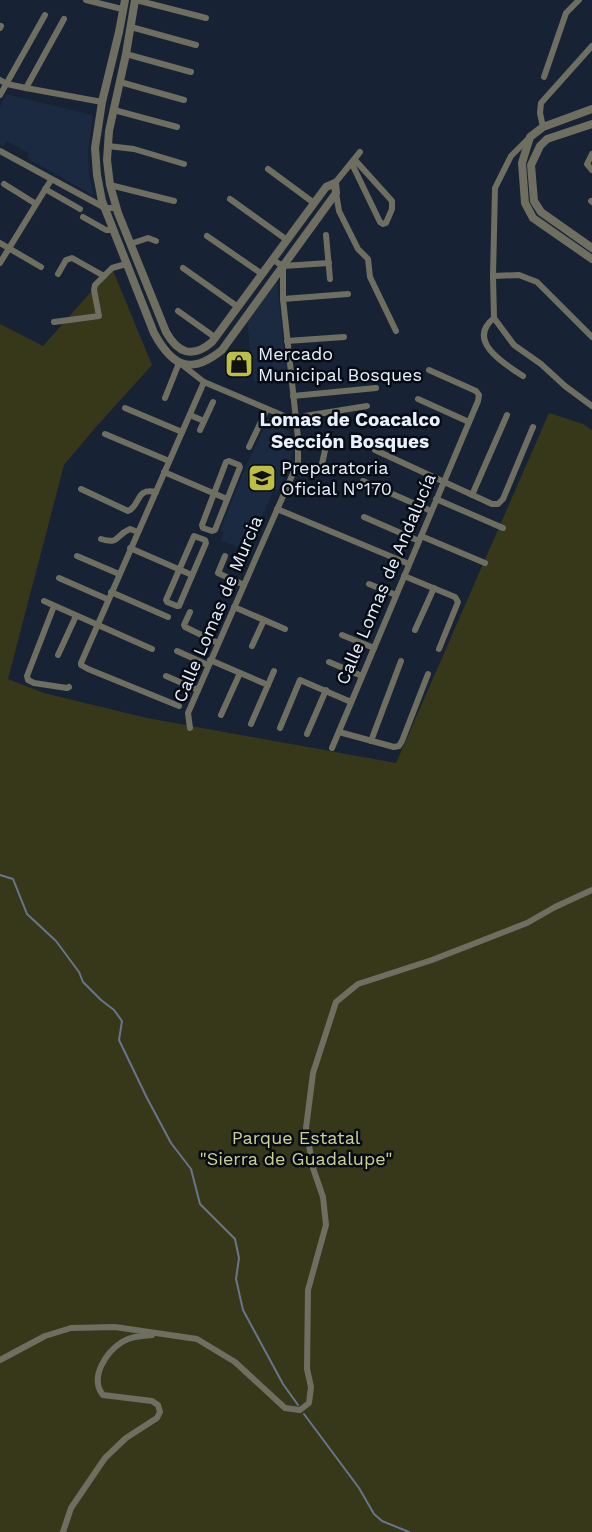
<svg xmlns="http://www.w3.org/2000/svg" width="592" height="1532" font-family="'Work Sans',sans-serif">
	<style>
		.built { fill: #1b2941 }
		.green { fill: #37381a }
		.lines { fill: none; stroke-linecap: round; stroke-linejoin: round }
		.stream { stroke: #68758b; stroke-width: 2 }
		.minor { stroke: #6e6f61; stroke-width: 6 }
		.tertiary { stroke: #6e6f61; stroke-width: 8 }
		.labels { text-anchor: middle; stroke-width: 5; stroke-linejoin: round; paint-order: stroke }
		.poi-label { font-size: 18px; fill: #e9f0fd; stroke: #070c14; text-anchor: start }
		.street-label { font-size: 18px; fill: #e9f0fd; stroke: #070c14 }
		.park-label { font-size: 18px; fill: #cdd095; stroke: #070c14 }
		.neighbourhood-label { font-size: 19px; font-weight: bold; fill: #e9f0fd; stroke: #070c14 }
	</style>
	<rect width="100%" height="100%" fill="#172234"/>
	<g class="built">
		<path d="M6 94 93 115 88 150 89 174 94 196 27 158 28 153 7 141 4 146 0 144V107Z"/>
		<path d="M277 281 287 378 254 382 247 322Z"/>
		<path d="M270 416 278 420 286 428 291 436 293 449 291 461 278 491 274 489 251 543 256 546 252 553 221 540 224 533 220 530 245 468Z"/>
	</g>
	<path class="green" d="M112 268 152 365 96 427 64 465 8 679 44 693 147 718 396 763 549 413 583 424 592 430V1532H0V324L43 346Z"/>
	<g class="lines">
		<g class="stream">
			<path d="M0 875 13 879 27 914 56 941 79 972 83 982 101 1000 114 1010 122 1021 119 1040 147 1098 171 1143 191 1169 200 1204 235 1239 239 1258 236 1279 243 1310 283 1384 298 1405"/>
			<path d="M304 1414 359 1488 374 1514 382 1521 409 1532"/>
		</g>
		<g class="minor">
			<path d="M86 0 122 9"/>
			<path d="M136 0 206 18"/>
			<path d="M131 27 196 45"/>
			<path d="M0 28 1 26"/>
			<path d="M126 54 191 72"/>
			<path d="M544 77 566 13 579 0"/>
			<path d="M0 80 7 84 26 88 102 102"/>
			<path d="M120 82 184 100"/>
			<path d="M26 88 64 19"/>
			<path d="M0 95 45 15"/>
			<path d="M114 110 177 127"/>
			<path d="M543 127 540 113 541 103 592 46"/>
			<path d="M530 137 511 156 495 188 493 276 494 318 514 345 541 364 565 386 592 406"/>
			<path d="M108 146 134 149 184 164"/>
			<path d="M0 151 105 208H116"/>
			<path d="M592 154 587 164 592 170"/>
			<path d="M352 164 380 222 383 224 386 223 392 209V201L355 160"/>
			<path d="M268 169 314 203"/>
			<path d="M335 183 360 152"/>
			<path d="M4 184 36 204"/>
			<path d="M110 185 174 201"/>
			<path d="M45 189 80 209"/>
			<path d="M336 193 339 211 358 249 368 259 370 277 396 331"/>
			<path d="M230 199 287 240"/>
			<path d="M591 201 592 202"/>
			<path d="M83 217 106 230H113"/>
			<path d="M326 235 330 279"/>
			<path d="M207 236 262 274"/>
			<path d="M0 243 41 267"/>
			<path d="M130 244 148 238 156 241"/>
			<path d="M273 260 283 266 329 263"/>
			<path d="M0 263 51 180"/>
			<path d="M183 268 238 307"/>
			<path d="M58 274 66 260 72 258 104 276"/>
			<path d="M493 276 519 275 537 282 592 337"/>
			<path d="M283 299 348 294"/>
			<path d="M178 311 216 338"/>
			<path d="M494 318C465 341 506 365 523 376"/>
			<path d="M54 322 99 316 94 290 95 285 112 268 126 264"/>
			<path d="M287 341 344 337"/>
			<path d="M181 364 204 382 296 421 305 416 367 406"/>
			<path d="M293 396 376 388"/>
			<path d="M165 398 179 363"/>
			<path d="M418 399 469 422"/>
			<path d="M125 408 182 432"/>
			<path d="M190 415 204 421"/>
			<path d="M200 430 213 402"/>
			<path d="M105 434 169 461"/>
			<path d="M298 444H323L326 446 322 464"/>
			<path d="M249 447 267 409"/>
			<path d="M375 450 492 504H498L503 499 533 427"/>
			<path d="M229 461 239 465 240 467 215 530 212 531 203 528 202 525 226 462Z"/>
			<path d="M164 472 227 499"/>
			<path d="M363 481 431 511"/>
			<path d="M81 489 128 511C141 506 135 487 156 492"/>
			<path d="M472 495 507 415"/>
			<path d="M436 499 503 528"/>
			<path d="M277 509 409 564"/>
			<path d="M364 517 419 541"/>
			<path d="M194 536 205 540 206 543 179 606H177L167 602 166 600Z"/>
			<path d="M421 536 485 563"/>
			<path d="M101 539C120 545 115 535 130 529L138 532"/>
			<path d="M130 548 192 575"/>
			<path d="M77 556 119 574"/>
			<path d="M225 556 218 573 244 585"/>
			<path d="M404 576 455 597 458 602 439 649"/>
			<path d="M59 578 107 599"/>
			<path d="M369 584 396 595"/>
			<path d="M111 592 168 617"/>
			<path d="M44 601 152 649"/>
			<path d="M54 606 27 676 28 680 34 683 67 688 69 687"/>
			<path d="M234 607 285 629"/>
			<path d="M190 612 184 625 185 627 218 643"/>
			<path d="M415 630 434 588"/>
			<path d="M342 635 374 648"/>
			<path d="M252 646 264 620"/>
			<path d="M177 651 208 665"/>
			<path d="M58 655 76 616"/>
			<path d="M210 660 268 685"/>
			<path d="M329 662 362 676"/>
			<path d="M166 676 198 690"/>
			<path d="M179 706 88 669 81 665V663L204 382"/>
			<path d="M221 715 240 673"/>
			<path d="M251 724 274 671"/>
			<path d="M190 728 188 713 298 462V438L283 299V266"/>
			<path d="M280 728 300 680 351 702"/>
			<path d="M339 732 394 747 399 746 402 741 428 674"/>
			<path d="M307 734 326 690"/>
			<path d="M371 741 401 661"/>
			<path d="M332 748 478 401 479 395 476 391 429 370"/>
			<path d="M0 1360 45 1336 71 1328 115 1327 197 1339 235 1362 285 1408 300 1410 309 1403 311 1387 307 1369 308 1290 326 1225 323 1197 313 1168 306 1128 313 1073 336 1002 358 984 432 960 527 923 555 907 592 890"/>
			<path d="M63 1532 71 1508 105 1458 126 1438 157 1418 160 1412 158 1405 152 1401 103 1395C89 1378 106 1352 122 1342 132 1336 142 1336 152 1335"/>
		</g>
		<g class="tertiary">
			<path d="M125 0 119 32 102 102 95 148 97 175 102 201 154 333C172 366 190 376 222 350L336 193 335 183 326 187 212 342C192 359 178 353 166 332L118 213 110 185 107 160 109 131 126 54 135 0"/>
			<path d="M592 109 543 127 530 137 522 163 525 203 533 218 592 259"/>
			<path d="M592 124 547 139 540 146 531 165 534 201 541 212 592 248"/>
		</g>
	</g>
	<defs>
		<symbol id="shop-square" viewBox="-11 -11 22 22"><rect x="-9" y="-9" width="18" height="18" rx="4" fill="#bcbf44" stroke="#070c14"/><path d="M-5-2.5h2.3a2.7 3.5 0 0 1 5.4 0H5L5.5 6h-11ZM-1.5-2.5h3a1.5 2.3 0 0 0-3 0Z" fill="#111"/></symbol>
		<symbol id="school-square" viewBox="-11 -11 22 22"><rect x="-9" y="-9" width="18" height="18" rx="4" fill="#bcbf44" stroke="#070c14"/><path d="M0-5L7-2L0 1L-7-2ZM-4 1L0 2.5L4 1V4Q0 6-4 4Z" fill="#111"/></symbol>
	</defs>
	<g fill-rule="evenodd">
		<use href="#shop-square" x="223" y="348" width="32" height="32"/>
		<use href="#school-square" x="246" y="462" width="32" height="32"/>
	</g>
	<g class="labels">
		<g class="poi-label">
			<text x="258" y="360">Mercado<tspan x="258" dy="21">Municipal Bosques</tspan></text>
			<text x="281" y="474">Preparatoria<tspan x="281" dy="21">Oficial N°170</tspan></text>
		</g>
		<g class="street-label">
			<text transform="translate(386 579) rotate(-67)" y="6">Calle Lomas de Andalucía</text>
			<text transform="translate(218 609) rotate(-67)" y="6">Calle Lomas de Murcia</text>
		</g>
		<g class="park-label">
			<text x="296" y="1144">Parque Estatal<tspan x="296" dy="21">"Sierra de Guadalupe"</tspan></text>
		</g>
		<g class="neighbourhood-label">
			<text x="350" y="426">Lomas de Coacalco<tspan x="350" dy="22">Sección Bosques</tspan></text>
		</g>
	</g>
</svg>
